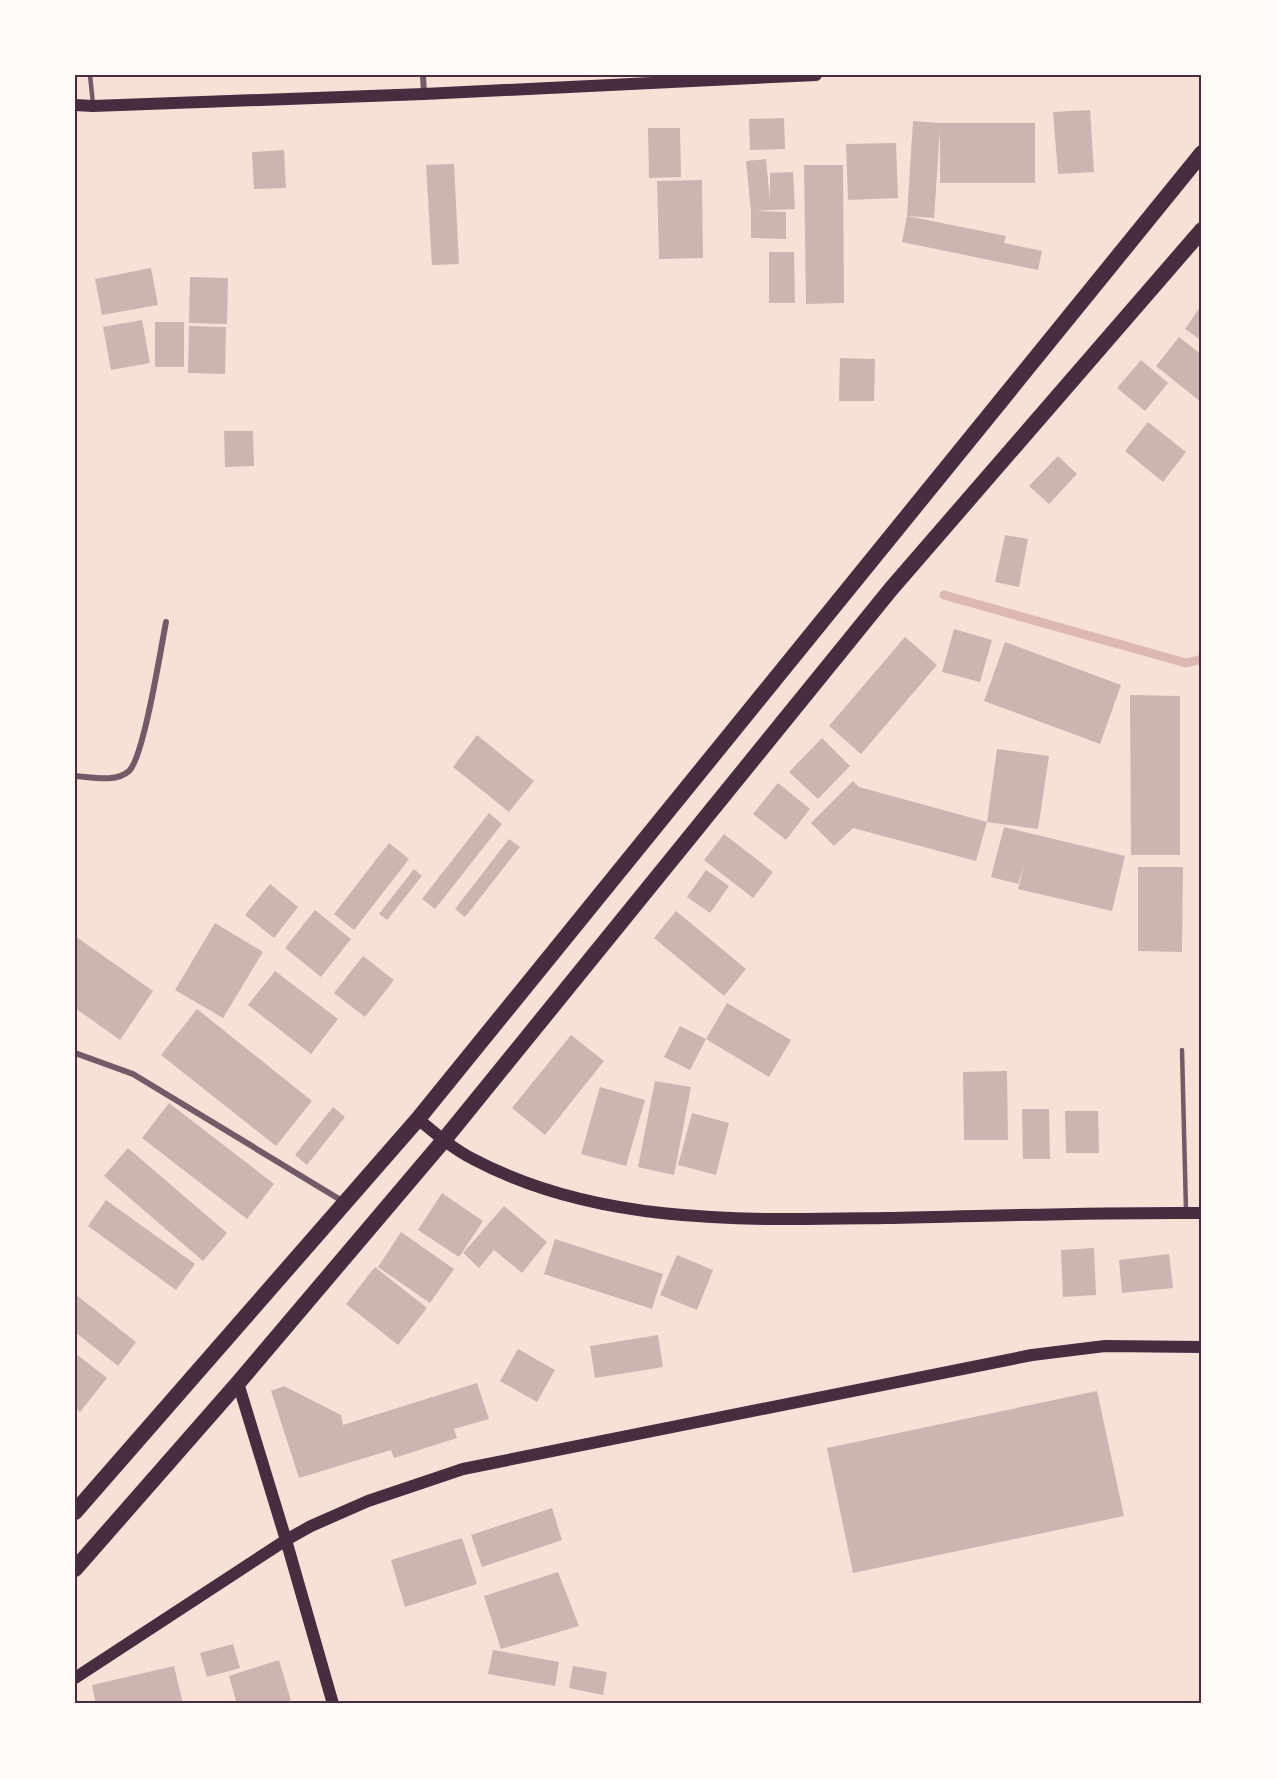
<svg xmlns="http://www.w3.org/2000/svg" width="1277" height="1779" font-family="'Sofia Sans Condensed',sans-serif">
	<style>
		.lines { fill: none; stroke-linecap: round; stroke-linejoin: round }
		.stream { stroke: #dcb8b0; stroke-width: 9 }
		.building { fill: #ccb4b1 }
		.service { stroke: #755966; stroke-width: 4.5 }
		.minor { stroke: #755966; stroke-width: 6 }
		.secondary { stroke: #4a2c40; stroke-width: 12 }
		.trunk { stroke: #4a2c40; stroke-width: 16 }
		.neatline { fill: none; stroke: #4a2c40; stroke-width: 2 }
	</style>
	<rect width="100%" height="100%" fill="#f7e1d7"/>
	<g class="lines">
		<path class="stream" d="M944 595 1186 663 1202 659"/>
	</g>
	<g class="building">
		<path d="M1090 110 1094 172 1058 174 1053 112Z"/>
		<path d="M784 118 785 149 750 150 749 119Z"/>
		<path d="M913 121 940 123H1035V183H940V130L934 218 907 216Z"/>
		<path d="M648 128H680L681 177 649 178Z"/>
		<path d="M896 143 898 198 848 200 846 144Z"/>
		<path d="M284 150 286 188 254 189 252 152Z"/>
		<path d="M766 159 770 201V173L793 172 795 209 754 211 786 212V239L751 238V211L746 161Z"/>
		<path d="M454 164 459 264 432 265 426 165Z"/>
		<path d="M804 165H843L844 303 806 304Z"/>
		<path d="M702 180 703 258 659 259 657 181Z"/>
		<path d="M907 216 1006 236 1004 243 1042 251 1038 270 902 242Z"/>
		<path d="M769 252H794L795 303H769Z"/>
		<path d="M151 268 158 305 102 315 95 279Z"/>
		<path d="M190 277 228 278 227 324 189 323Z"/>
		<path d="M1202 304V341L1185 329Z"/>
		<path d="M142 320 150 363 111 370 103 327Z"/>
		<rect x="155" y="322" width="29" height="45"/>
		<path d="M189 326 226 327 225 374 188 373Z"/>
		<path d="M1179 337 1202 355V403L1156 366Z"/>
		<path d="M840 358 875 359 874 401H839Z"/>
		<path d="M1141 360 1168 383 1145 411 1117 388Z"/>
		<path d="M1148 422 1186 452 1163 482 1125 451Z"/>
		<path d="M224 431H253L254 466 225 467Z"/>
		<path d="M1058 456 1077 474 1049 504 1029 486Z"/>
		<path d="M1005 535 1028 539 1019 587 995 582Z"/>
		<path d="M954 629 992 640 980 682 942 672Z"/>
		<path d="M905 637 937 665 861 754 829 726Z"/>
		<path d="M1005 642 1121 685 1100 744 984 701Z"/>
		<path d="M1130 695 1180 696V855H1131Z"/>
		<path d="M477 735 534 781 509 812 453 767Z"/>
		<path d="M822 738 850 766 818 799 789 772Z"/>
		<path d="M997 749 1049 756 1038 829 987 822Z"/>
		<path d="M853 781 859 787 987 822 976 861 853 828 834 846 811 823Z"/>
		<path d="M778 783 810 809 786 840 753 814Z"/>
		<path d="M489 813 502 824 435 909 422 899Z"/>
		<path d="M1004 827 1125 856 1112 911 1018 889 1024 865 1018 884 991 877Z"/>
		<path d="M724 834 773 872 753 898 704 860Z"/>
		<path d="M509 839 520 847 465 917 455 909Z"/>
		<path d="M389 843 409 859 354 930 334 914Z"/>
		<path d="M1138 867H1183L1182 952 1138 951Z"/>
		<path d="M414 869 422 876 387 920 379 914Z"/>
		<path d="M706 870 729 886 710 913 687 897Z"/>
		<path d="M270 884 298 907 274 938 245 915Z"/>
		<path d="M315 910 351 939 321 977 285 948Z"/>
		<path d="M676 911 746 969 724 996 654 938Z"/>
		<path d="M215 923 263 952 223 1018 175 990Z"/>
		<path d="M75 936 153 991 120 1040 75 1008Z"/>
		<path d="M363 956 394 980 365 1017 334 993Z"/>
		<path d="M275 971 338 1019 311 1054 248 1005Z"/>
		<path d="M727 1003 791 1040 769 1077 706 1039 690 1070 664 1057 680 1026 706 1039Z"/>
		<path d="M197 1009 312 1101 276 1146 161 1055Z"/>
		<path d="M571 1035 604 1061 545 1135 512 1108Z"/>
		<path d="M1007 1071 1008 1140H964L963 1072Z"/>
		<path d="M655 1081 691 1087 674 1175 638 1167Z"/>
		<path d="M600 1087 645 1100 626 1166 581 1154Z"/>
		<path d="M169 1103 274 1184 247 1219 142 1138Z"/>
		<path d="M333 1107 345 1117 307 1165 295 1155Z"/>
		<path d="M1022 1109H1049L1050 1159H1023Z"/>
		<path d="M1065 1111H1098L1099 1153H1066Z"/>
		<path d="M692 1113 729 1123 716 1175 678 1165Z"/>
		<path d="M128 1148 227 1233 203 1261 104 1176Z"/>
		<path d="M442 1193 483 1221 459 1257 418 1230Z"/>
		<path d="M106 1200 195 1264 176 1290 88 1226Z"/>
		<path d="M504 1206 547 1242 522 1273 494 1250 479 1268 463 1253Z"/>
		<path d="M401 1232 454 1269 430 1303 378 1267Z"/>
		<path d="M555 1239 663 1274 652 1309 544 1274Z"/>
		<path d="M1094 1248 1096 1295 1063 1297 1061 1250Z"/>
		<path d="M1169 1254 1173 1288 1122 1293 1119 1260Z"/>
		<path d="M677 1255 713 1270 697 1310 660 1295Z"/>
		<path d="M375 1267 427 1308 398 1345 346 1304Z"/>
		<path d="M75 1294 136 1342 118 1366 75 1332Z"/>
		<path d="M658 1335 663 1367 595 1378 590 1346Z"/>
		<path d="M518 1349 555 1370 537 1402 500 1381Z"/>
		<path d="M75 1353 107 1378 80 1412 75 1408Z"/>
		<path d="M477 1383 489 1419 454 1429 457 1438 394 1458 391 1450 299 1478 271 1391 284 1386 341 1415 343 1425Z"/>
		<path d="M1097 1391 1124 1516 853 1573 827 1448Z"/>
		<path d="M552 1508 562 1540 482 1567 471 1535Z"/>
		<path d="M462 1538 477 1584 405 1607 391 1560Z"/>
		<path d="M558 1572 579 1626 501 1649 484 1596Z"/>
		<path d="M233 1644 240 1668 207 1677 200 1653Z"/>
		<path d="M493 1650 559 1662 555 1686 488 1674Z"/>
		<path d="M279 1660 292 1704H237L229 1676Z"/>
		<path d="M174 1666 183 1704H96L92 1685Z"/>
		<path d="M573 1666 607 1672 603 1695 569 1688Z"/>
	</g>
	<g class="lines">
		<g class="service">
			<path d="M90 75 93 104"/>
			<path d="M1182 1050 1186 1211"/>
		</g>
		<g class="minor">
			<path d="M423 75 424 94"/>
			<path d="M75 776C91 777 116 783 129 771 144 757 161 647 166 622"/>
			<path d="M75 1053 133 1074 344 1202"/>
		</g>
		<g class="secondary">
			<path d="M75 105 93 106 424 94 816 75"/>
			<path d="M418 1119C435 1133 453 1149 473 1159 599 1226 747 1220 885 1218 991 1216 1096 1212 1202 1213"/>
			<path d="M238 1383 286 1540 333 1704"/>
			<path d="M75 1678 286 1540 311 1526 368 1501 463 1469 1032 1355 1105 1346 1202 1347"/>
		</g>
		<g class="trunk">
			<path d="M75 1512 418 1119 1202 153"/>
			<path d="M75 1569 238 1383 444 1140 891 589 1202 230"/>
		</g>
	</g>
	<rect width="1277" height="1779" fill="none" stroke="#fffaf5" stroke-width="153"/>
	<rect x="76" y="76" width="1124" height="1626" class="neatline"/>
</svg>
